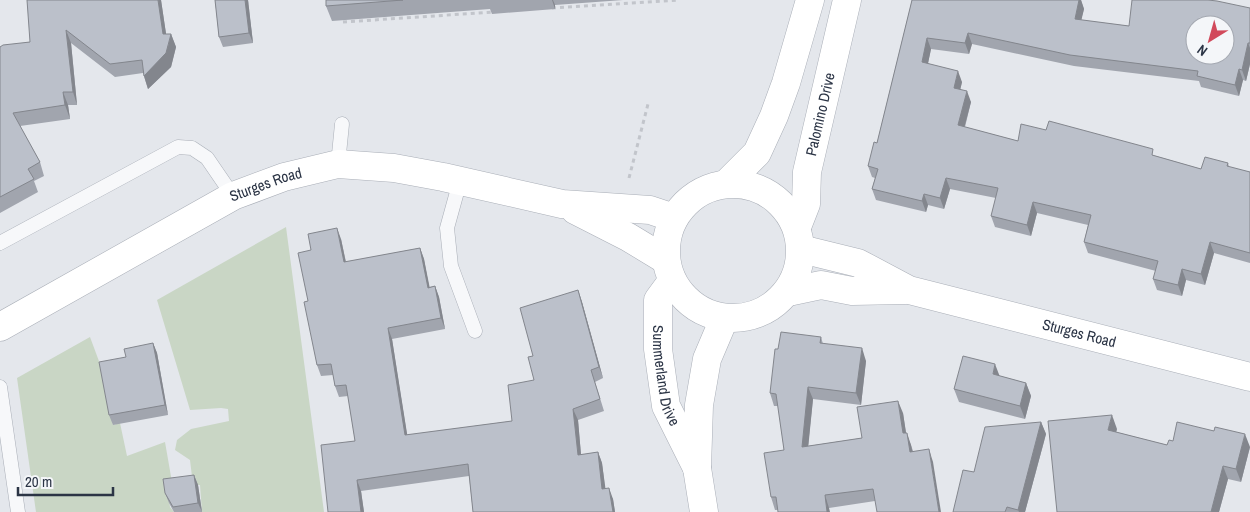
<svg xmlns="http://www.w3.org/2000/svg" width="1250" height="512" font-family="'Archivo Narrow',sans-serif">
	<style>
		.green { fill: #c9d6c5 }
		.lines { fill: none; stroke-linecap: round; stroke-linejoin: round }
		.lane-casing { stroke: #a9aeb7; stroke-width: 15 }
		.secondary-casing { stroke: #a9aeb7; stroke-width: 29 }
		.path { stroke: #c2c5cb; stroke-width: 3; stroke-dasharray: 4 4; stroke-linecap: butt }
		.lane { stroke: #f7f8fa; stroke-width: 14 }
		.secondary { stroke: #fff; stroke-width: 28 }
		.wall { fill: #a1a5ae }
		.shaded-wall { fill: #83868d }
		.building { fill: #bbc0ca; stroke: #83868d; fill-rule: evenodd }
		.labels { text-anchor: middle; stroke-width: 4.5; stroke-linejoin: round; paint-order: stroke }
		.street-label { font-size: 15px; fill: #2b3445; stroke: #f4f6f9 }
	</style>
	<rect width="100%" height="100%" fill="#e4e7ec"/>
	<g class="green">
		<path d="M286 227 324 512H202L200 485H193L190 460 175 450 177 440 191 429 229 421 228 409 221 408 190 410 157 300Z"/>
		<path d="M90 337 103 372 113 425 120 423 127 456 165 442 173 488 167 489 170 507 174 512H36L17 378Z"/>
	</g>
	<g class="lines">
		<defs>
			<g id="lane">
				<path d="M338 164 342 124"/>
				<path d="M460 181 447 228 451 266 475 331"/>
				<path d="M0 243 178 147 192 148 207 158 233 196"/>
				<path d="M0 387 18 512"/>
			</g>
			<g id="secondary">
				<path d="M727 183 757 153 774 116 786 83 810 0"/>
				<circle cx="733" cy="251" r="67"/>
				<path d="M575 210 628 237 666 260"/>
				<path id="s1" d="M797 227 806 204 807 172 847 0"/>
				<path id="s2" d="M801 249 858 263 909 290 1250 377"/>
				<path id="s3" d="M672 281 658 300V349L666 406 697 468"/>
				<path d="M788 292 821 285 852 291 905 290"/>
				<path id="s4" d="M0 327 233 196 284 177 338 164 394 168 443 177 562 204 650 210 674 218"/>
				<path d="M704 512 697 468 699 405 707 359 724 319"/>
			</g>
		</defs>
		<use href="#lane" class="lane-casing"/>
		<use href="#secondary" class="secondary-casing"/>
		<g class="path">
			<path d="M552 8 679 0"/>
			<path d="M343 22 494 12"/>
			<path d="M629 178 648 104"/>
		</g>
		<use href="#lane" class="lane"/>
		<use href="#secondary" class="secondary"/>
	</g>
	<g class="wall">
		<path d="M161 0 166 34H171L176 47 171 67 148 89 143 73 115 77 71 43 77 105H68L70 119 20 126 40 162 44 176 34 181 38 192 0 213V47L30 42Z"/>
		<path d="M215 0H248L253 43 223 47 219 37Z"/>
		<path d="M326 0H623L555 5V9L492 14 490 9 332 21 326 6Z"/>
		<path d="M912 0H1081L1084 9 1081 20 1129 26 1250 8V64L1246 81 1243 80 1239 96 1201 87 1199 81 1074 66 972 44 969 54 931 49 928 63 962 82 960 90 971 102 965 127 1018 141 1046 130 1156 156 1201 169 1228 163 1229 167 1250 172V263L1214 253 1205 285 1186 280 1182 296 1157 290 1153 279 1156 271 1088 253 1084 242 1088 225 1037 213 1031 236 995 227 991 216 996 198 950 189 944 209 928 205 926 212 876 200 872 189 875 178 872 177 868 166 877 143Z"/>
		<path d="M341 239 346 262 420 248 424 259 429 287 435 286 439 297 445 329 392 339 407 435 512 421 534 380 533 356 578 290 582 302 603 378 595 382 604 411 578 420 581 455 598 452 602 463 605 488 613 499 615 512H473L469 476 361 491 364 512H328L355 441 348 396 339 397 335 386 333 375 321 376 317 365 308 301Z"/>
		<path d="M821 337 823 344 866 361 861 405 813 399 808 446 862 438 903 413 906 433 911 445 913 451 933 462 875 501 829 508 775 510 771 497 784 450 778 406H774L770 393 778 349Z"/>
		<path d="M153 343 157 353 168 415 113 425 109 415 126 357Z"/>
		<path d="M1000 376 1026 383 1031 396 1025 419 959 402 954 389Z"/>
		<path d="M1041 422 1046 434 1025 512H953L974 472Z"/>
		<path d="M1117 429 1116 432 1167 445 1173 441 1250 447 1241 482 1228 479 1219 512H1057Z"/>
		<path d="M194 475 198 485 202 512H174L169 503 165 493Z"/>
	</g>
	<g class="shaded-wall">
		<path d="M158 0H161L168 47 171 34 176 47 171 67 148 89 144 76 163 34Z"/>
		<path d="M245 0H248L253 43 249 33Z"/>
		<path d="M552 0H553L555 5V9Z"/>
		<path d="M1079 0H1081L1084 9 1079 30 1075 19Z"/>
		<path d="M66 30 71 43 77 105 73 92Z"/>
		<path d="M968 33 972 44 969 54 965 43Z"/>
		<path d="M927 38 931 49 926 73 922 62Z"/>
		<path d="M1248 43 1250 48V64L1246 81 1242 70Z"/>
		<path d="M1239 69 1243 80 1239 96 1235 85Z"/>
		<path d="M958 71 962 82 958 99 954 88Z"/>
		<path d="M967 91 971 102 962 136 958 125Z"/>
		<path d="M63 92 68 105 70 119 65 105Z"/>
		<path d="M946 178 950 189 944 209 940 198Z"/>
		<path d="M924 194 928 205 926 212 922 201Z"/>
		<path d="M1033 202 1037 213 1031 236 1027 225Z"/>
		<path d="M337 228 341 239 348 273 344 262Z"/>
		<path d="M1210 242 1214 253 1205 285 1201 274Z"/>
		<path d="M420 248 424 259 432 299 428 288Z"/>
		<path d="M1182 269 1186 280 1182 296 1178 285Z"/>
		<path d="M435 286 439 297 445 329 441 318Z"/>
		<path d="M578 290 582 302 603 378 599 367Z"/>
		<path d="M388 328 392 339 409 446 405 435Z"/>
		<path d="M153 343 157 353 168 415 165 405Z"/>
		<path d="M862 348 866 361 861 405 856 393Z"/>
		<path d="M995 364 1000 377 993 374Z"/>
		<path d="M1026 383 1031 396 1025 419 1020 406Z"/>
		<path d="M808 387 813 399 807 459 802 447Z"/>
		<path d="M898 401 903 413 908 446 903 433Z"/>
		<path d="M573 409 578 420 582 466 578 455Z"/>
		<path d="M1112 415 1117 429 1113 444 1108 430Z"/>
		<path d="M1041 422 1046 434 1025 512H1019L1018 510Z"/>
		<path d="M907 433 911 445 915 464 910 452Z"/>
		<path d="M1245 434 1250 447 1241 482 1236 469Z"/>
		<path d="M929 449 933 462 941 512H939Z"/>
		<path d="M598 452 602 463 607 500 602 489Z"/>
		<path d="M1223 466 1228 479 1219 512H1211Z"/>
		<path d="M194 475 198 485 202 512 198 503Z"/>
		<path d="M357 480 361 491 364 512H361Z"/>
		<path d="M609 488 613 499 615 512H613Z"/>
		<path d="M825 495 829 508 830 512H827Z"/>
	</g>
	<g class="building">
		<path d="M27 0H158L163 34H171L166 53 144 76 142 60 110 64 66 30 73 92H63L65 105 13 113 40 162 28 169 34 179 0 197V47L3 45 30 42Z"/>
		<path d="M215 0H245L249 33 219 37Z"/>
		<path d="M326 0H403L326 6Z"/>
		<path d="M912 0H1079L1075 19 1129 26 1132 0H1208L1217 1 1250 8V43H1248L1242 70 1239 69 1235 85 1197 76 1198 71 1070 55 968 33 965 43 927 38 922 62 958 71 954 88 967 91 958 125 1018 141 1021 124 1046 130 1049 121 1153 149 1152 155 1201 169 1205 157 1228 163 1227 166 1250 172V253L1210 242 1201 274 1182 269 1178 285 1153 279 1158 261 1084 242 1091 215 1033 202 1027 225 991 216 998 188 946 178 940 198 924 194 922 201 872 189 878 169 868 166 874 142 877 143ZM1195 25H1225V55H1195Z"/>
		<path d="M337 228 344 262 420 248 428 288 435 286 441 318 388 328 405 435 512 421 508 385 534 380 528 357 533 356 520 308 578 290 599 367 591 370 600 399 573 409 578 455 598 452 602 489 609 488 613 512H473L468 464 357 480 361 512H328L321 445 355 441 346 385 335 386 331 364 317 365 304 302 308 301 298 253 311 250 308 234Z"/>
		<path d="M781 332 821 337 820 343 862 348 856 393 808 387 802 447 862 438 857 407 898 401 903 433H907L910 452 929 449 939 512H877L873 489 825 495 827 512H778L776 497H771L764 453 784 450 776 394 770 393 775 349H778Z"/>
		<path d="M153 343 165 405 109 415 99 362 126 357 124 349Z"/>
		<path d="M963 356 995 364 993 374 1026 383 1020 406 954 389Z"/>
		<path d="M1112 415 1108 430 1167 445 1169 440 1173 441 1177 422 1214 431 1215 427 1245 434 1236 469 1223 466 1211 512H1057L1048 421Z"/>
		<path d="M1041 422 1018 510 1007 507 1005 512H953L963 470 974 472 985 427Z"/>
		<path d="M194 475 198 503 173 507 165 493 163 479Z"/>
	</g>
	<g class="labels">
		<g class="street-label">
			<text dy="5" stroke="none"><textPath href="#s1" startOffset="116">Palomino Drive</textPath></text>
			<text dy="5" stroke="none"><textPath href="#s4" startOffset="302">Sturges Road</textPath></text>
			<text dy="5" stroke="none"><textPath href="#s2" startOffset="292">Sturges Road</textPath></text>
			<text dy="5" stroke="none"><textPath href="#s3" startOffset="100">Summerland Drive</textPath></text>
		</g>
	</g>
	<g transform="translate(1210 40) rotate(217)"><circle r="24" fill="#f4f6f9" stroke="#a4a8b1"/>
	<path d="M0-4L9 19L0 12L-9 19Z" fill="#d1495b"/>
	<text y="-8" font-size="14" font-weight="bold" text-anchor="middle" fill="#2b3445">N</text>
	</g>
	<path d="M18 487v8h95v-8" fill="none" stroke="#2b3445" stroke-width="2.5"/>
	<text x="25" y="487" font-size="15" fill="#2b3445" stroke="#f4f6f9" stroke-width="4" paint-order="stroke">20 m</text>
</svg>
